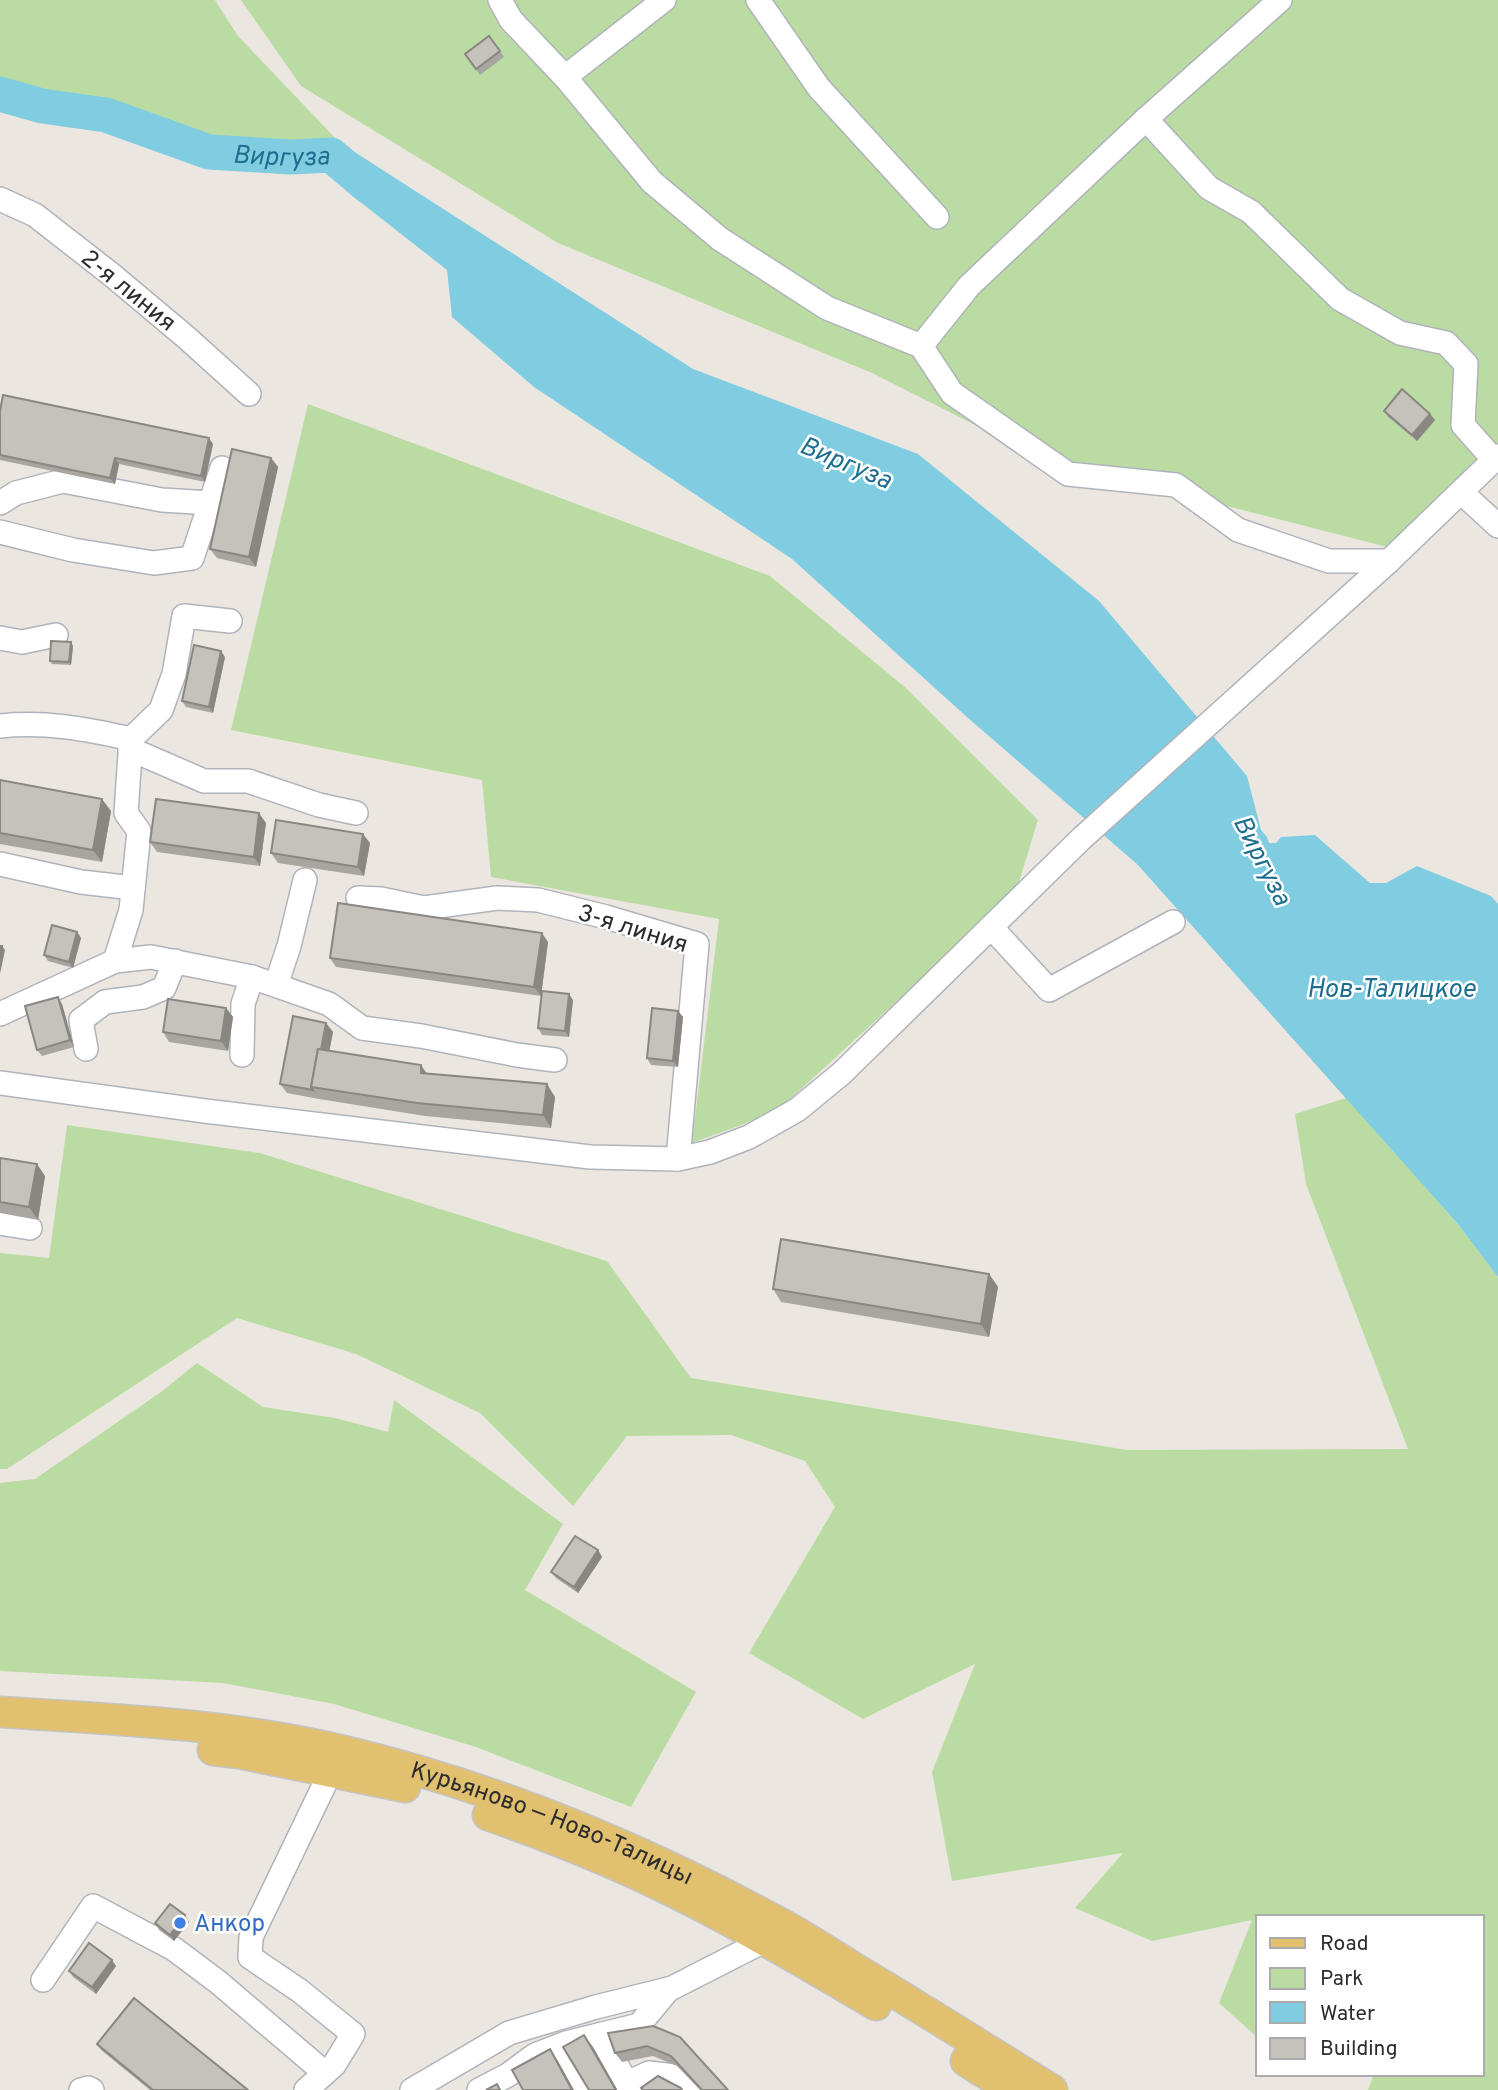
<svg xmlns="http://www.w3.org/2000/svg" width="1498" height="2090" font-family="Overpass,sans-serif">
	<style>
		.green { fill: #badca3 }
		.water { fill: #80cde1 }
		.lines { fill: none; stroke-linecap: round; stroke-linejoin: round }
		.river { stroke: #80cde1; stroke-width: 35 }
		.minor-casing { stroke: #b0b3bb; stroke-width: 26 }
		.major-casing { stroke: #c4c4c4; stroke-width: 33 }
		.minor { stroke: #fff; stroke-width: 23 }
		.major { stroke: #e1c070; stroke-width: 30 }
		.wall { fill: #a9a6a1 }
		.shaded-wall { fill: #8a8783 }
		.building { fill: #c5c1bb; stroke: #8a8783; stroke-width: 2 }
		.shop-dot { fill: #3f7fe0; stroke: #fff; stroke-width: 2.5 }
		.labels { text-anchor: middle; stroke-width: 5; stroke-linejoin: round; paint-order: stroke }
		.street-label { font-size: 24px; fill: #2c2c2c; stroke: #fff }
		.shop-label { font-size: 24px; fill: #366cbe; stroke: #fff; text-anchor: start }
		.water-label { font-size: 26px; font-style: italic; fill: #1d6e8f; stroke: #fff }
	</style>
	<rect width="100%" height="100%" fill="#ece6e0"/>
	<g class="green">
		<path d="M0 0H215L238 36 339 142 324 167 291 157 209 152 106 115 42 106 0 94Z"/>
		<path d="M241 0H1498V451L1395 549 1043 459 872 373 558 243 301 86Z"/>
		<path d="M308 404 770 576 906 688 1038 820 1016 892 776 1112 692 1143 719 919 491 877 482 780 231 730Z"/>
		<path d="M1346 1098 1457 1223 1498 1277V2090H1368L1374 2074H1482V1917H1258V2038L1219 2003 1252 1920 1152 1941 1075 1908 1123 1853 952 1881 932 1772 975 1664 863 1719 749 1653 835 1507 805 1461 731 1435 627 1436 573 1506 480 1413 356 1354 237 1318 7 1469H0V1253L49 1258 67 1125 260 1153 607 1261 691 1378 1127 1450 1408 1449 1306 1184 1295 1114Z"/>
		<path d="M197 1363 263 1407 335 1418 388 1432 394 1400 563 1524 525 1590 696 1692 631 1807 476 1747 334 1704 223 1683 0 1671V1483L35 1479 161 1392Z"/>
	</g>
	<path class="water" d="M339 142 693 369 918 454 1099 601 1247 776 1261 830 1267 837 1269 843H1276L1281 837 1315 835 1370 883H1386L1417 866 1491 896 1498 904V1277L1457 1223 1137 864 968 718 792 559 534 387 452 317 447 270 350 194 324 167Z"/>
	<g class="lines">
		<path class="river" id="s1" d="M0 94 42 106 106 115 209 152 291 157 331 155 368 186"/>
		<defs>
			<g id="minor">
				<path d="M500 0 511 20 565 77 652 182 720 239 827 308 921 346 952 393 1068 474 1176 485 1238 530 1329 561H1389"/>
				<path d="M758 0 819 88 937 217"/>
				<path d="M565 77 664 0"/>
				<path d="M1146 119 1209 188 1251 212 1340 299 1400 333 1446 343 1466 364 1463 425 1494 460"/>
				<path d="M0 199 35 215 112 275 187 338 249 394"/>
				<path d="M921 346 969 286 1146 119 1280 0"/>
				<path d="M1461 492 1498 526"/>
				<path d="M0 503 16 493 63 481 162 500 211 503"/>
				<path d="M0 532 73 550 154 563 192 558 222 468"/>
				<path d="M0 638 22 642 56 635"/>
				<path d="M0 726C44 721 87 729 131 739L126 813 139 831 131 910 115 961"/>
				<path d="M131 739 161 710 174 674 184 616 230 621"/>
				<path d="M130 749 204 781H248L319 805 356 813"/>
				<path d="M0 864 81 882 133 888"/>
				<path d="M358 898 381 899 424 908 497 898 538 900 606 917 697 944 678 1159"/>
				<path d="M991 927 1049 990 1173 922"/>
				<path d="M276 985 289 946 305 880"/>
				<path d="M0 1014 115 961 151 957 252 977 329 1004 362 1028 421 1036 517 1055 555 1060"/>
				<path d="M86 1049 81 1020 105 1002 143 997 164 988 175 961"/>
				<path d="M242 1055 243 1004 252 977"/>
				<path d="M0 1083 205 1111 590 1157 678 1159 710 1152 749 1137 797 1110 842 1073 1081 839 1389 561 1498 456"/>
				<path d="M0 1223 30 1228"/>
				<path d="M43 1980 93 1906 174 1949 218 1982 325 2073"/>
				<path d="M602 2034V2040L631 2090"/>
				<path d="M556 2047 582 2090"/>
				<path d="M627 2083 649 2073 674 2076 690 2090"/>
				<path d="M81 2090 88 2088 92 2090"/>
				<path d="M306 2090 334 2065 353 2034 300 1991 250 1957 251 1937 331 1771"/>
				<path d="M412 2090 509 2033 596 2007 672 1988 766 1940"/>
				<path d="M479 2090 508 2075 535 2055 566 2043 639 2025 669 1989"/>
			</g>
			<g id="major">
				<path id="s2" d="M0 1712C113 1719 229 1724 340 1750 492 1786 637 1846 774 1920 803 1935 830 1953 857 1970 923 2009 987 2050 1052 2090"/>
				<path d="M213 1750 239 1753 405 1787"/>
				<path d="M488 1815C542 1834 596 1855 647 1879 726 1916 801 1961 876 2005"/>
				<path d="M966 2061 1012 2090"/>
			</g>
		</defs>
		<use href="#minor" class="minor-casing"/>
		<use href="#major" class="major-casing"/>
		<use href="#minor" class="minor"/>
		<use href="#major" class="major"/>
	</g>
	<g class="wall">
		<path d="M489 36 504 57 480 75 465 54Z"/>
		<path d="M0 411 213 444 205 482 119 464 115 484 0 460Z"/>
		<path d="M1384 411 1430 414 1435 420 1417 441 1388 417Z"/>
		<path d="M271 458 278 467 256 567 217 558 210 549Z"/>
		<path d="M73 646 71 665 52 664 50 661Z"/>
		<path d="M225 657 213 713 186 707 182 701Z"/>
		<path d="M0 780 111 811 102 862 0 844Z"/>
		<path d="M266 823 260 866 157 852 150 842Z"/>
		<path d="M370 843 364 876 278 863 271 853Z"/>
		<path d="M77 932 81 938 73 968 48 961 44 955Z"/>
		<path d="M548 942 541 996 336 967 330 958Z"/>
		<path d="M573 1000 569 1037 542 1035 538 1028Z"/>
		<path d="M62 1004 74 1047 42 1056 37 1050Z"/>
		<path d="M226 1008 233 1017 228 1051 169 1042 163 1032Z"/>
		<path d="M678 1011 683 1017 678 1067 651 1065 647 1058Z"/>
		<path d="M326 1023 333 1032 329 1051 427 1074 555 1097 551 1128 425 1116 319 1099 287 1093 280 1084Z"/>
		<path d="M0 1158 45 1176 38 1220 0 1213Z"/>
		<path d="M989 1274 998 1287 989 1337 781 1302 773 1289Z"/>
		<path d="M598 1550 602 1557 578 1593 556 1578 551 1572Z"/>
		<path d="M189 1922 174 1941 159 1930 155 1923Z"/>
		<path d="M116 1966 96 1994 73 1977 69 1971Z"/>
		<path d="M653 2026 728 2090H700L677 2066 653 2056 622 2062 615 2053Z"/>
		<path d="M97 2044 248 2090H150L101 2050Z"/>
	</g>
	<g class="shaded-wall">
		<path d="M1430 414 1435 420 1417 441 1412 435Z"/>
		<path d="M209 438 213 444 205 482 201 476Z"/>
		<path d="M115 458 119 464 115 484 110 478Z"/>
		<path d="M271 458 278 467 256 567 249 557Z"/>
		<path d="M71 642 73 646 71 665 69 662Z"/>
		<path d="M221 651 225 657 213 713 209 707Z"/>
		<path d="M102 799 111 811 102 862 93 850Z"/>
		<path d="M259 813 266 823 260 866 254 857Z"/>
		<path d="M363 834 370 843 364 876 358 867Z"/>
		<path d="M77 932 81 938 73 968 69 962Z"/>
		<path d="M542 933 548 942 541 996 534 987Z"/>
		<path d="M2 946 5 950 0 974V959Z"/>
		<path d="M569 994 573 1000 569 1037 565 1031Z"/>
		<path d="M58 997 62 1004 74 1047 70 1040Z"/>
		<path d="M226 1008 233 1017 228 1051 221 1041Z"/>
		<path d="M678 1011 683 1017 678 1067 673 1061Z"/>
		<path d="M326 1023 333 1032 322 1089 313 1087Z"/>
		<path d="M421 1065 430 1078 421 1073Z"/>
		<path d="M547 1084 555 1097 551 1128 543 1115Z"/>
		<path d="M37 1164 45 1176 38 1220 29 1207Z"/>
		<path d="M989 1274 998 1287 989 1337 981 1324Z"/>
		<path d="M598 1550 602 1557 578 1593 574 1587Z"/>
		<path d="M185 1915 189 1922 174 1941 170 1935Z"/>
		<path d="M112 1960 116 1966 96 1994 92 1987Z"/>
		<path d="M584 2035 593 2047 617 2090H616Z"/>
		<path d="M550 2049 558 2061 574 2090H572Z"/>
	</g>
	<g class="building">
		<path d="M489 36 500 51 476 69 465 54Z"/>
		<path d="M1402 389 1430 414 1412 435 1384 411Z"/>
		<path d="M3 395 209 438 201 476 115 458 110 478 0 455V411Z"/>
		<path d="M232 449 271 458 249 557 210 549Z"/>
		<path d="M51 641 71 642 69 662 50 661Z"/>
		<path d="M194 645 221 651 209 707 182 701Z"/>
		<path d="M0 780 102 799 93 850 0 833Z"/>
		<path d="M156 799 259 813 254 857 150 842Z"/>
		<path d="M276 820 363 834 358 867 271 853Z"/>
		<path d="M338 903 542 933 534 987 330 958Z"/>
		<path d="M52 925 77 932 69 962 44 955Z"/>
		<path d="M0 946H2L0 959Z"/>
		<path d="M542 991 569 994 565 1031 538 1028Z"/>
		<path d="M58 997 70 1040 37 1050 25 1006Z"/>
		<path d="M168 999 226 1008 221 1041 163 1032Z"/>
		<path d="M652 1008 678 1011 673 1061 647 1058Z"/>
		<path d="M293 1016 326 1023 321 1050 318 1049 311 1087 313 1090 280 1084Z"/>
		<path d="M318 1049 421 1065V1073L547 1084 543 1115 417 1103 311 1087Z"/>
		<path d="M0 1158 37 1164 29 1207 0 1202Z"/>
		<path d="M781 1239 989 1274 981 1324 773 1289Z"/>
		<path d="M575 1536 598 1550 574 1587 551 1572Z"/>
		<path d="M170 1904 185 1915 170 1935 155 1923Z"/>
		<path d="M89 1943 112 1960 92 1987 69 1971Z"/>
		<path d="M134 1998 248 2090H153L97 2044Z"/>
		<path d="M653 2026 680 2037 728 2090H702L671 2056 647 2046 615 2053 608 2033Z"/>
		<path d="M584 2035 616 2090H589L563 2047Z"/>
		<path d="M550 2049 572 2090H523L512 2070Z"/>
		<path d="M658 2076 681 2088 682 2090H643L641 2088Z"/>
		<path d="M497 2084 500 2090H486Z"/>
	</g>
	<circle class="shop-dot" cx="180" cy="1923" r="7"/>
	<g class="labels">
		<g class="street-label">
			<text transform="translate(129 290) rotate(39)" y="8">2-я линия</text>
			<text transform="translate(633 928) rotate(17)" y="8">3-я линия</text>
			<text dy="8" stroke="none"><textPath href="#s2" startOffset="567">Курьяново — Ново-Талицы</textPath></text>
		</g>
		<g class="shop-label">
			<text x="194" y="1931">Анкор</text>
		</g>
		<g class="water-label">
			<text dy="9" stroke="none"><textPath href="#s1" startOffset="290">Виргуза</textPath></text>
			<text transform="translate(846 462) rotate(23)" y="9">Виргуза</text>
			<text transform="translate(1263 860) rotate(63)" y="9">Виргуза</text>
			<text x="1391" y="997">Нов-Талицкое</text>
		</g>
	</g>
	<rect x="1256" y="1915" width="228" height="161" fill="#ffffff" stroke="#ababab" stroke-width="2"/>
	<rect x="1270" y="1938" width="35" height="10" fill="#e1c070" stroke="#ababab" stroke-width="2"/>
	<text x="1320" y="1950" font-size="21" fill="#2c2c2c">Road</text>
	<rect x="1270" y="1968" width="35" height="21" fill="#badca3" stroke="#ababab" stroke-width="2"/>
	<text x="1320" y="1985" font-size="21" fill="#2c2c2c">Park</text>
	<rect x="1270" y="2002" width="35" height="21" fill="#80cde1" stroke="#ababab" stroke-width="2"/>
	<text x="1320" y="2020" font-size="21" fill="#2c2c2c">Water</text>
	<rect x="1270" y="2038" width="35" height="21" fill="#c5c1bb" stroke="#ababab" stroke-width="2"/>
	<text x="1320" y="2055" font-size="21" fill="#2c2c2c">Building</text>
</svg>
